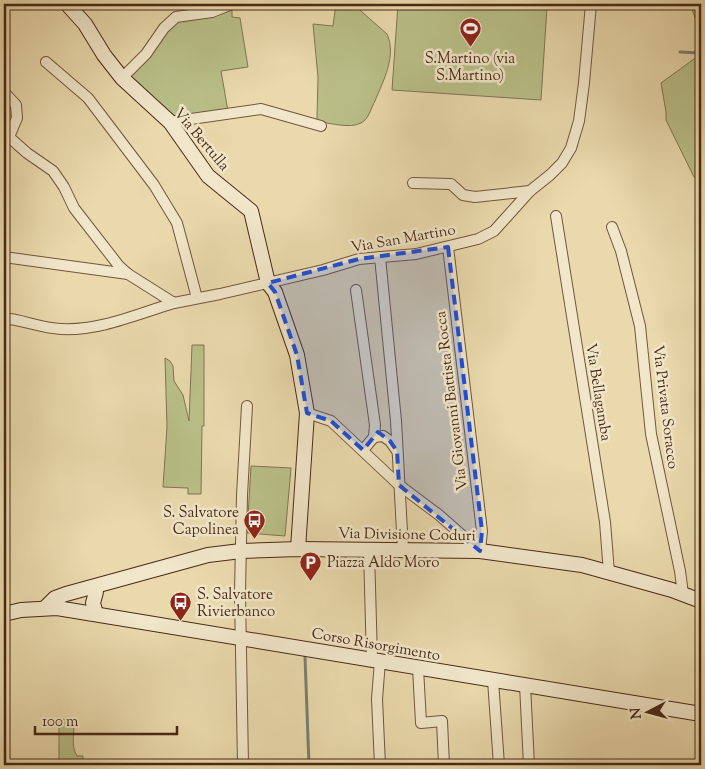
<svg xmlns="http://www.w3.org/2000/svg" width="705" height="769" font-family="'Sorts Mill Goudy',serif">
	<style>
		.green { fill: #b9bf88; stroke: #827450 }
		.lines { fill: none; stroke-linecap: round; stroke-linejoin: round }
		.stream { stroke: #797f73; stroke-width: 3 }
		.street-casing { stroke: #72553c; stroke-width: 12 }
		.secondary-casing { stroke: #4a2917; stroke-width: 16 }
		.street { stroke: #f1e6c9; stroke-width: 10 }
		.secondary { stroke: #f1e6c9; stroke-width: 14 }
		.marked { fill: #1d4ed8; fill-opacity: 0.2; stroke: #1d4ed8; stroke-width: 4; stroke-dasharray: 10 6; stroke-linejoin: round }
		.labels { text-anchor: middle; stroke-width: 5; stroke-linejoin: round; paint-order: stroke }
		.poi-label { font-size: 15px; fill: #4a2917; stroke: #f1e6c9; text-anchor: start }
		.street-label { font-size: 15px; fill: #4a2917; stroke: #f1e6c9 }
	</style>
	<rect width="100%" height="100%" fill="#e9d9ac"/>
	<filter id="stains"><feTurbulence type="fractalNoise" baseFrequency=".004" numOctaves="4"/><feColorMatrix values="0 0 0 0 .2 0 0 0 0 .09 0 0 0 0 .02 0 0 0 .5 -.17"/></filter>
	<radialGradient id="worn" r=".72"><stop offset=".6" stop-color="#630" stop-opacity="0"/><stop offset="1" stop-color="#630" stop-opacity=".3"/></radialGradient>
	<g class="green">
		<path d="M234 4H241L240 7 232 9V17L240 18 248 67 221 71 228 111 176 117 172 116 131 77V74L175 21Z"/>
		<path d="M336 4H353L387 34C397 56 383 81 375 101 371 108 369 119 361 123 350 129 331 123 319 122L317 119 318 77 313 24 333 26Z"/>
		<path d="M398 4H507L547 7 541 100 392 90Z"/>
		<path d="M690 4H701V34Z"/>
		<path d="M701 51V184L694 177 666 120V112L661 83 698 56Z"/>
		<path d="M192 345H204V426H202L201 494H188V488L163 487 167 427 165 358 170 361 173 366 174 381 183 395 189 421Z"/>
		<path d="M251 466 291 468 285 536 247 533Z"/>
		<path d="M59 719 74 720C75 732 70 745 77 756H83V765H59Z"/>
	</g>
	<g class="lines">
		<g class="stream">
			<path d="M680 52 701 53"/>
			<path d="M305 657 309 765"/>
		</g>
		<defs>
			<g id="street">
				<path d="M46 62 88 98 154 185 177 223 197 298"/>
				<path d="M122 78 146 54 164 28 176 17 212 12 232 4"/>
				<path d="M4 92 16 105 17 118 9 137 27 153 53 171 64 187 74 208 119 266 128 274 174 303 220 294 323 270 359 259 416 254 478 239 494 231 530 191 550 175 562 163 571 148 579 121 584 83 591 4"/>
				<path d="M170 122 261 109 321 126"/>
				<path d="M413 183 451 184 463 195 475 197 530 191"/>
				<path d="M556 216 605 522 609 573"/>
				<path d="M612 227 621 251 640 326 651 434 680 571 683 594"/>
				<path d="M4 257 128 274"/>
				<path d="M380 257 396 421 403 550"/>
				<path d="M356 290 375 425 374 437 363 450"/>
				<path d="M4 318C23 320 41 328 61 329 100 331 137 314 174 303"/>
				<path d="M307 413 331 421 399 485 439 515 480 551 482 531 448 247"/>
				<path d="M374 437 383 436 390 441 397 451"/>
				<path d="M369 550 372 660"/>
				<path d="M380 661 377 699 380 765"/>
				<path d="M418 668 421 723 442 721 444 765"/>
				<path d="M493 680 499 765"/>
				<path d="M525 685 529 765"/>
				<path d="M243 765 240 593 242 495 247 406"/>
			</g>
			<g id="secondary">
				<path d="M67 4 85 24 104 55 122 78 170 122 208 176 251 211 268 283 275 292 297 355 307 413 298 549"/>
				<path d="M45 608 55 598 66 594 208 555 241 551 298 549 480 551 582 565 672 590 701 601"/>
				<path d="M4 614 21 610 57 608 701 714"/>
				<path d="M96 614 93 603 96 592"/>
			</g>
		</defs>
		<use href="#street" class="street-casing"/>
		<use href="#secondary" class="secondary-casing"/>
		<use href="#street" class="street"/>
		<use href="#secondary" class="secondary"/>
	</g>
	<path class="marked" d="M448 247 482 531 480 551 399 485 397 451 390 441 378 432 363 450 331 421 307 413 297 355 275 292 268 283 359 259Z"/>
	<defs>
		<symbol id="stadium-pin" viewBox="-11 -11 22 30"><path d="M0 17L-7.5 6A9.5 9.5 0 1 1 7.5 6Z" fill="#8f2418" stroke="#f1e6c9"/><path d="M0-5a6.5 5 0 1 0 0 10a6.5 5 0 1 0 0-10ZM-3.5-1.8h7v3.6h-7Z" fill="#fff"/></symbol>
		<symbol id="bus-pin" viewBox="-11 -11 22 30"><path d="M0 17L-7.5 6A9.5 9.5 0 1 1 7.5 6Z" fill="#8f2418" stroke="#f1e6c9"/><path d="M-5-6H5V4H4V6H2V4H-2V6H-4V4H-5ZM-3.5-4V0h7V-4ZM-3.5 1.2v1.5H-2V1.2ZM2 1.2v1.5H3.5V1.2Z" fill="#fff"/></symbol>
		<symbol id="parking-pin" viewBox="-11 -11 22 30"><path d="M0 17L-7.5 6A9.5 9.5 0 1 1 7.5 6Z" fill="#8f2418" stroke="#f1e6c9"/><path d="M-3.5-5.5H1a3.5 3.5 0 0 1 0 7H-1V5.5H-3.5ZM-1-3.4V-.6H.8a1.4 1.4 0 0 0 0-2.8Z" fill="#fff"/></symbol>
	</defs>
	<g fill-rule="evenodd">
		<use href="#stadium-pin" x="458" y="16" width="25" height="34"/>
		<use href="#bus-pin" x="242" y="508" width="25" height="34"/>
		<use href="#parking-pin" x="298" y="550" width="25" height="34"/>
		<use href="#bus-pin" x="168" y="590" width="25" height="34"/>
	</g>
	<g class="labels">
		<g class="poi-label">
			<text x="470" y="63" text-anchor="middle">S.Martino (via<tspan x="470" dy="17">S.Martino)</tspan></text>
			<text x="239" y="517" text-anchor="end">S. Salvatore<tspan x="239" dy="17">Capolinea</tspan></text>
			<text x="327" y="567">Piazza Aldo Moro</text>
			<text x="197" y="599">S. Salvatore<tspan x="197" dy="17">Rivierbanco</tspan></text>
		</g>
		<g class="street-label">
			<text transform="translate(202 139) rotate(50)" y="5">Via Bertulla</text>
			<text transform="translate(403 238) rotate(-10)" y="5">Via San Martino</text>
			<text transform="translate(599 392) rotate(81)" y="5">Via Bellagamba</text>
			<text transform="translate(451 401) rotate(-97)" y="5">Via Giovanni Battista Rocca</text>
			<text transform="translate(666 407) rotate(83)" y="5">Via Privata Soracco</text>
			<text transform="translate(407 534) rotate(1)" y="5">Via Divisione Coduri</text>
			<text transform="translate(376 644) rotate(10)" y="5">Corso Risorgimento</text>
		</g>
	</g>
	<rect width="705" height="769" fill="none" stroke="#e9d9ac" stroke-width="20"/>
	<rect x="5" y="5" width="695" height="759" fill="none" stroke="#4a2917" stroke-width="2.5"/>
	<rect x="10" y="10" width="685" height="749" fill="none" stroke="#4a2917"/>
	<g transform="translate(648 712) rotate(264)" stroke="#f1e6c9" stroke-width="4" paint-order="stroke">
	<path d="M0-4L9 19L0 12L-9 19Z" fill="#4a2917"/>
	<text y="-8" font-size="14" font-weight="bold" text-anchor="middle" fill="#4a2917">N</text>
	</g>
	<path d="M35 726v8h142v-8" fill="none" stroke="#4a2917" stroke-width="2.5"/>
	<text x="42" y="726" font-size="15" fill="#4a2917" stroke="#f1e6c9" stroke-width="4" paint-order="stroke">100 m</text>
	<rect width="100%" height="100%" filter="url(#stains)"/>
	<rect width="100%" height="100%" fill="url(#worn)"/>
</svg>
